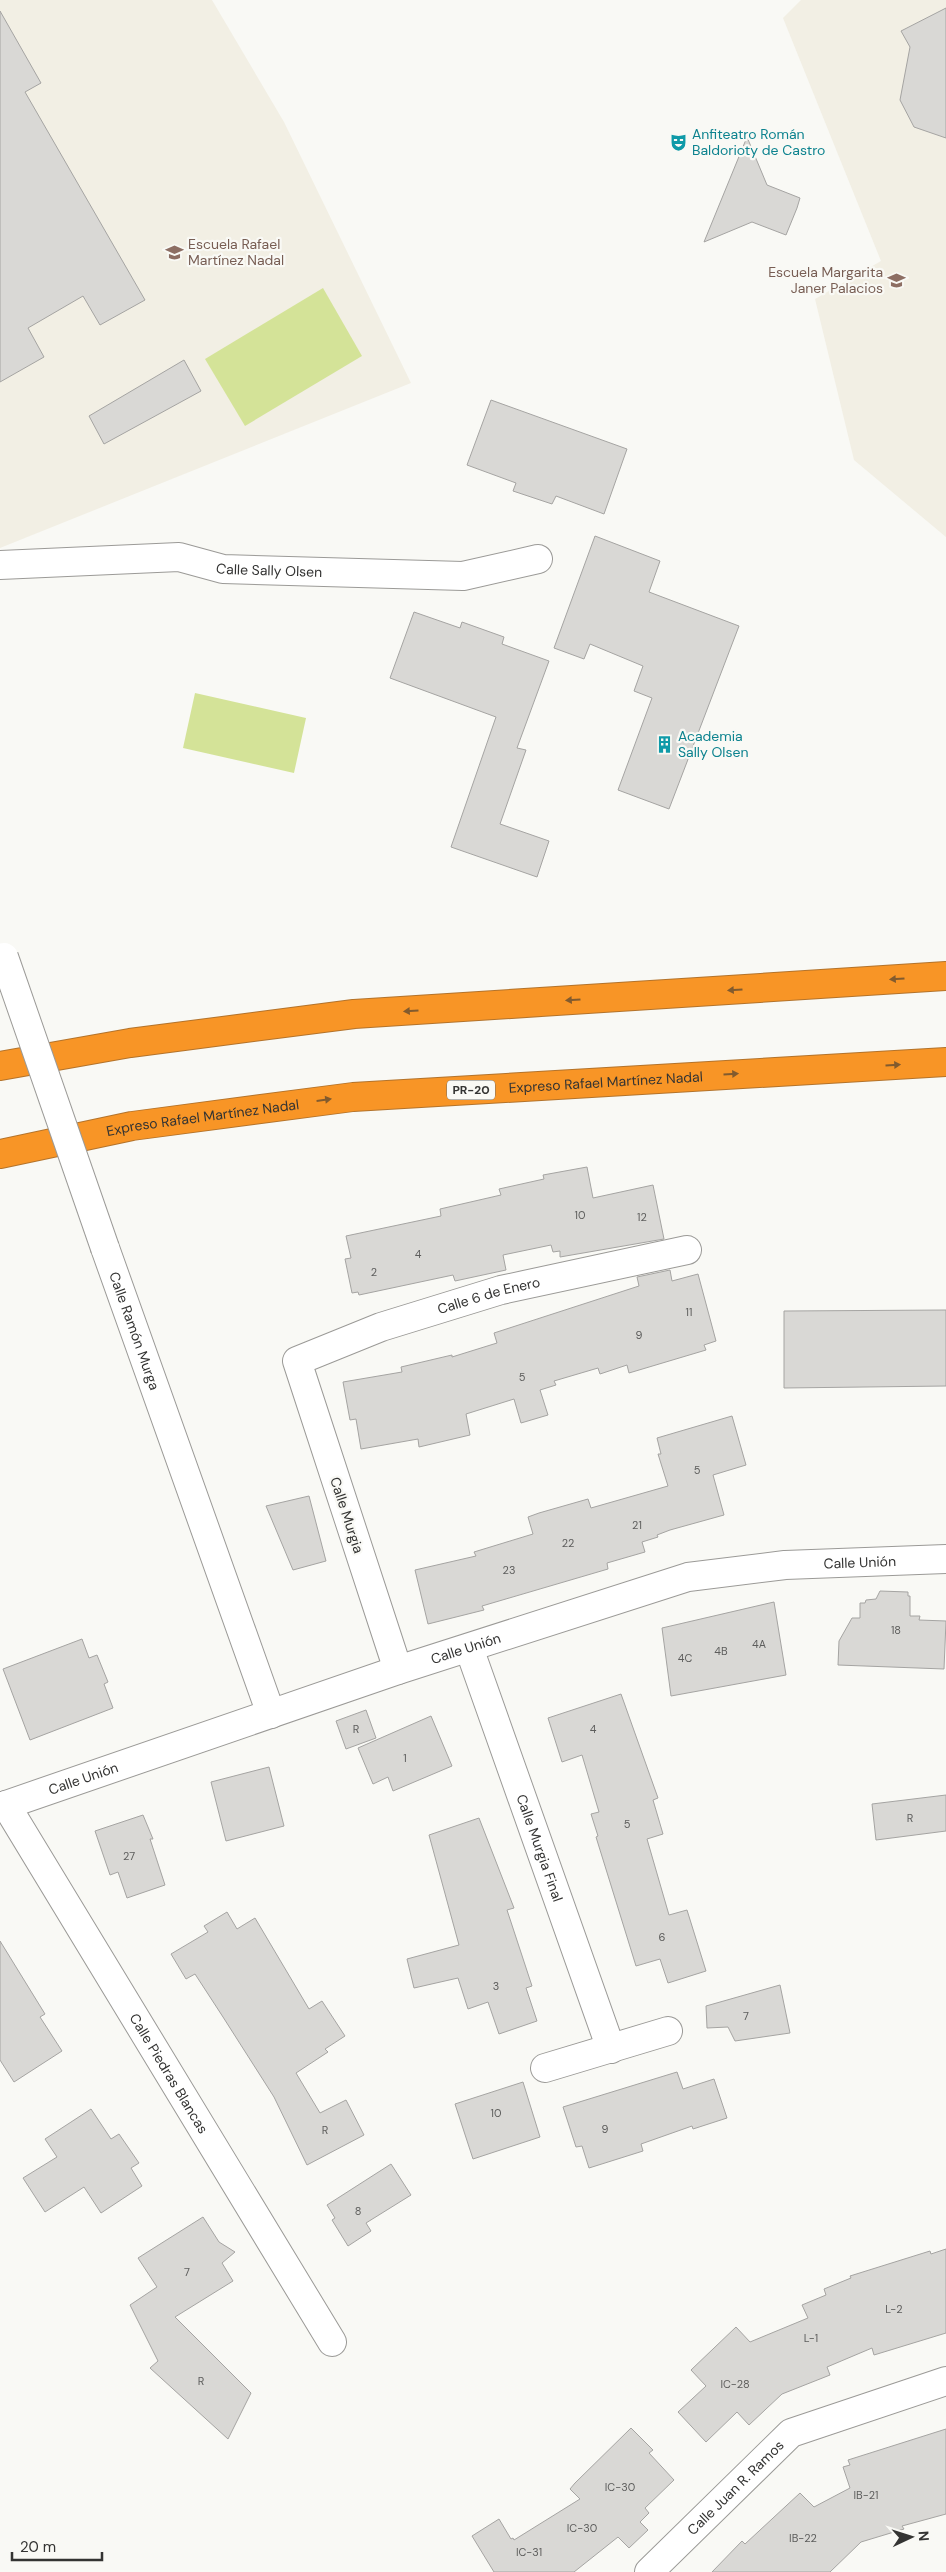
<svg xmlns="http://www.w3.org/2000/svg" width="946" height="2572" font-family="'DM Sans',sans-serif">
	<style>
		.built { fill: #f2efe4 }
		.green { fill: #d4e398 }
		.building { fill: #d9d8d5; stroke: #a5a4a2 }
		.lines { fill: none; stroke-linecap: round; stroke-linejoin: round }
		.minor-casing { stroke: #9b9a97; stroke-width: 30 }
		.motorway-casing { stroke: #b3732b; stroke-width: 30 }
		.minor { stroke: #fff; stroke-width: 28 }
		.motorway { stroke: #f89526; stroke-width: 28 }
		.minor-bridge-casing { stroke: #9b9a97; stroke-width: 30; stroke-linecap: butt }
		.minor-bridge { stroke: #fff; stroke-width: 28 }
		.oneway { fill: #825b2e }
		.labels { text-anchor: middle; stroke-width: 4.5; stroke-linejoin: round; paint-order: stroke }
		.number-label { font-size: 11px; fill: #5d5d5c }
		.shield { fill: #f9f9f5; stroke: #6f6f6d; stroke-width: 1 }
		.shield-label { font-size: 12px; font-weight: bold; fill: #343433 }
		.culture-label { font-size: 14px; fill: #0d838f; stroke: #f9f9f5; text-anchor: start }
		.education-label { font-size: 14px; fill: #785e54; stroke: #f9f9f5; text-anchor: start }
		.street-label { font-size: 14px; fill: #343433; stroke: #f9f9f5 }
	</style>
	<rect width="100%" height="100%" fill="#f9f9f5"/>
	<g class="built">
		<path d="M0 0H212L284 122 411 383 0 548Z"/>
		<path d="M801 0H946V537L854 460 815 299 881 261 783 18Z"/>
	</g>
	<g class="green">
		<path d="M323 288 362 356 245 426 205 359Z"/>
		<path d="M195 693 306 718 294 773 183 748Z"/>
	</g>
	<g class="building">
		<path d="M946 8V138L914 127 900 100 910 47 901 31Z"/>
		<path d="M0 11 41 83 25 92 145 300 100 325 83 296 28 328 44 357 0 382Z"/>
		<path d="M747 137 767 185 800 198 797 208 786 235 752 222 704 242Z"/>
		<path d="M184 360 201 391 104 444 89 416Z"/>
		<path d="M491 400 627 449 604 514 556 496 552 504 513 491 516 483 467 465Z"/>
		<path d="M595 536 660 561 649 592 739 626 669 809 618 790 652 698 634 691 643 666 590 644 584 659 554 648Z"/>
		<path d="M414 612 460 628 462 622 504 637 502 644 549 661 517 748 526 750 500 824 549 841 537 877 451 847 496 717 390 678Z"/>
		<path d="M587 1167 593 1198 653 1185 664 1239 560 1257V1251L553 1252 551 1245 503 1255 506 1270 455 1281 453 1275 359 1295 358 1292 352 1293 345 1259 351 1258 346 1236 441 1216 440 1209 501 1195 499 1189 544 1179 543 1175Z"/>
		<path d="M670 1270 672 1281 698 1274 716 1341 704 1345 706 1350 629 1373 627 1365 600 1374 598 1368 554 1381 556 1385 540 1390 548 1415 521 1423 514 1399 466 1414 470 1435 419 1447 418 1439 361 1449 356 1419 350 1420 343 1382 402 1372 401 1367 452 1355V1357L497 1343 494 1333 639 1286 637 1277Z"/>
		<path d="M946 1310V1386L784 1388V1311Z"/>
		<path d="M732 1416 746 1465 713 1475 724 1515 670 1530 657 1535 658 1537 642 1542 645 1552 607 1563 608 1569 482 1606 484 1610 428 1624 415 1570 476 1556 474 1552 533 1534 528 1517 539 1513 588 1499 591 1508 668 1486 658 1454H661L657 1438Z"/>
		<path d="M309 1496 326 1561 293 1570 266 1506Z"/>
		<path d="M880 1591 908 1592V1596H910V1616H920L919 1620 946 1621 944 1669 838 1665 839 1641 852 1618H860V1603H865L866 1600 876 1599Z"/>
		<path d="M774 1602 786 1675 671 1696 662 1628Z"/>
		<path d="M82 1639 89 1658 97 1655 108 1682 104 1684 113 1708 30 1740 3 1669Z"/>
		<path d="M621 1694 658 1798 653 1800 663 1834 647 1839 669 1915 687 1910 706 1971 668 1983 660 1959 636 1966 596 1837 598 1836 591 1814 599 1812 582 1755 562 1762 548 1718Z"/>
		<path d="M366 1710 376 1738 346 1749 336 1721Z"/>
		<path d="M431 1716 452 1766 393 1791 388 1777 373 1784 358 1748Z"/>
		<path d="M269 1767 284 1826 226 1841 211 1782Z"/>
		<path d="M946 1795V1831L876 1840 872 1804Z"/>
		<path d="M143 1815 153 1839H150L165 1885 127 1898 118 1872 110 1875 95 1831Z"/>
		<path d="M479 1818 514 1908 507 1910 532 1986 526 1988 537 2021 499 2034 488 2002 468 2009 458 1978 414 1988 407 1959 459 1945 429 1835Z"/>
		<path d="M227 1912 237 1929 255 1918 309 2009 322 2001 345 2036 325 2049 328 2052 296 2073 320 2113 346 2100 364 2135 307 2165 274 2097 223 2017 195 1974 186 1979 171 1954 208 1932 204 1926Z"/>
		<path d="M0 1941 45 2014 40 2017 62 2051 14 2082 0 2060Z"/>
		<path d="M780 1985 790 2033 735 2041 728 2027 707 2028 706 2006Z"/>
		<path d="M677 2072 683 2089 714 2079 727 2118 693 2129 692 2126 641 2144 643 2151 589 2168 582 2146 576 2147 563 2107Z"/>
		<path d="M523 2082 540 2137 473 2159 455 2104Z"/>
		<path d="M91 2109 111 2139 119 2134 139 2163 131 2168 142 2186 101 2213 84 2187 45 2212 23 2178 57 2157 45 2139Z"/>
		<path d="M391 2164 411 2195 366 2223 371 2231 348 2246 332 2220 335 2218 327 2205Z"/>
		<path d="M203 2217 219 2242 235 2252 222 2263 233 2281 175 2317 251 2393 228 2439 150 2368 158 2361 130 2305 157 2287 138 2258Z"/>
		<path d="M946 2249V2333L874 2355 872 2348 827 2367 830 2375 782 2394 749 2425 737 2412 706 2442 678 2412 706 2386 691 2370 736 2327 750 2342 808 2318 802 2305 826 2295 824 2289 851 2278 850 2276 930 2251 931 2254Z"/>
		<path d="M631 2428 653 2450 649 2453 674 2480 645 2508 649 2513 640 2522 648 2530 629 2548 618 2537 574 2572H494L472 2536 499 2519 511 2539 513 2538 514 2540 580 2499 570 2489 575 2483Z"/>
		<path d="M946 2429V2514L902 2526 904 2529 861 2542 830 2572H712L742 2541 745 2544 800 2493 814 2507 850 2488 843 2467 850 2465 848 2460Z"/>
	</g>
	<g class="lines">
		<defs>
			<g id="minor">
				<path id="s1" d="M0 565 179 557 223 569 463 576 538 559"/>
				<path id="s2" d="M105 1248 271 1714"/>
				<path id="s3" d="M469 1648 611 2049"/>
				<path id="s4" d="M398 1670 297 1361 381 1327 501 1290 687 1250"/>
				<path id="s5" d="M6 1805 332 2342"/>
				<path id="s6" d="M0 1807 398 1670 688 1577 785 1565 946 1559"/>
				<path d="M545 2068 668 2031"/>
				<path id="s7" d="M649 2572 791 2433 946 2381"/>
			</g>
			<g id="motorway">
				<path d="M0 1066 130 1043 354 1014 946 976"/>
				<path id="s8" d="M0 1154 132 1126 353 1097 946 1062"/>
			</g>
		</defs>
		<use href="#minor" class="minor-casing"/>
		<use href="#motorway" class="motorway-casing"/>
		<use href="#minor" class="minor"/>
		<use href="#motorway" class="motorway"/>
		<defs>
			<path id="minor-bridge" d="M4 957 105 1248"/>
		</defs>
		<use href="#minor-bridge" class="minor-bridge-casing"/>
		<use href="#minor-bridge" class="minor-bridge"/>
	</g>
	<defs><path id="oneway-solid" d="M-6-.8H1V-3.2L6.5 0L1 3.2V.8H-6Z" transform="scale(1.25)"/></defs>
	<g class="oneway">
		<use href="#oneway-solid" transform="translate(897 979) rotate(176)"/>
		<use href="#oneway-solid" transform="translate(735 990) rotate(176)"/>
		<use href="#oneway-solid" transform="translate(573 1000) rotate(176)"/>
		<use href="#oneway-solid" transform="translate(411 1011) rotate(176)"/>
		<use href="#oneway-solid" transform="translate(893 1065) rotate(-3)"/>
		<use href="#oneway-solid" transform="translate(731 1074) rotate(-3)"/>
		<use href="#oneway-solid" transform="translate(324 1100) rotate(-8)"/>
	</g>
	<defs>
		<symbol id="theatre-bare" viewBox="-9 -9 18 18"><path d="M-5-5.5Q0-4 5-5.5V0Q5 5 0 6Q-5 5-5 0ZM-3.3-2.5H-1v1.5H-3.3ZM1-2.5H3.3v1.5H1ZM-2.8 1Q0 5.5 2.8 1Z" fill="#0f9aa8" stroke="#f9f9f5" stroke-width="2.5" paint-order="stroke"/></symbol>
		<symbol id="school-bare" viewBox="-9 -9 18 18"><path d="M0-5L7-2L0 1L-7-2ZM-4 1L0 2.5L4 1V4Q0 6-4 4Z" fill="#8d6e63" stroke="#f9f9f5" stroke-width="2.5" paint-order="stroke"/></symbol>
		<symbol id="building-bare" viewBox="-9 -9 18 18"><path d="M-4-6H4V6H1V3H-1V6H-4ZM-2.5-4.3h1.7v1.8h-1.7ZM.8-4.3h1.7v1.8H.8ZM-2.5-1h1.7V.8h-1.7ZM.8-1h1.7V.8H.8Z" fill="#0f9aa8" stroke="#f9f9f5" stroke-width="2.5" paint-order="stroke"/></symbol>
	</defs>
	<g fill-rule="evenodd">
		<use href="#theatre-bare" x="666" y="130" width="25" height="25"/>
		<use href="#school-bare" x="162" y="240" width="25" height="25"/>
		<use href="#school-bare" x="884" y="268" width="25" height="25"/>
		<use href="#building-bare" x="652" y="732" width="25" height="25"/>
	</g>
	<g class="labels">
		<g class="number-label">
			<text x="580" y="1219">10</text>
			<text x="642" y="1221">12</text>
			<text x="418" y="1258">4</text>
			<text x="374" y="1276">2</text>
			<text x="689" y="1316">11</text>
			<text x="639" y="1339">9</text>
			<text x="522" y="1381">5</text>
			<text x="697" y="1474">5</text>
			<text x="637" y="1529">21</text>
			<text x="568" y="1547">22</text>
			<text x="509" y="1574">23</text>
			<text x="896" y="1634">18</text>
			<text x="759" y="1648">4A</text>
			<text x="721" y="1655">4B</text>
			<text x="685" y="1662">4C</text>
			<text x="356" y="1733">R</text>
			<text x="593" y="1733">4</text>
			<text x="405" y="1762">1</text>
			<text x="910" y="1822">R</text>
			<text x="627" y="1828">5</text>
			<text x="129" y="1860">27</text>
			<text x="662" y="1941">6</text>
			<text x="496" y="1990">3</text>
			<text x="746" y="2020">7</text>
			<text x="496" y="2117">10</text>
			<text x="605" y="2133">9</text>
			<text x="325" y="2134">R</text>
			<text x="358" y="2215">8</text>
			<text x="187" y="2276">7</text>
			<text x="894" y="2313">L-2</text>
			<text x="811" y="2342">L-1</text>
			<text x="201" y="2385">R</text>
			<text x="735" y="2388">IC-28</text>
			<text x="620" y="2491">IC-30</text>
			<text x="866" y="2499">IB-21</text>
			<text x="582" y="2532">IC-30</text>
			<text x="803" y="2542">IB-22</text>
			<text x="529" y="2556">IC-31</text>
		</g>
		<rect class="shield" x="447" y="1080.5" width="48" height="19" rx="4"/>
		<g class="shield-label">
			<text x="471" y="1094">PR-20</text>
		</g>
		<g class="culture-label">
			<text x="692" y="139">Anfiteatro Román<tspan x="692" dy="16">Baldorioty de Castro</tspan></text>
			<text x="678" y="741">Academia<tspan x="678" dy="16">Sally Olsen</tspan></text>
		</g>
		<g class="education-label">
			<text x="188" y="249">Escuela Rafael<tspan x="188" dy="16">Martínez Nadal</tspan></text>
			<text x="883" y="277" text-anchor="end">Escuela Margarita<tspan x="883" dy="16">Janer Palacios</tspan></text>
		</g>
		<g class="street-label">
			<text dy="5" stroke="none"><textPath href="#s1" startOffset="271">Calle Sally Olsen</textPath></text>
			<text dy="5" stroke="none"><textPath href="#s8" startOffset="611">Expreso Rafael Martínez Nadal</textPath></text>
			<text dy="5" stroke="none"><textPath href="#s8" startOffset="206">Expreso Rafael Martínez Nadal</textPath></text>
			<text dy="5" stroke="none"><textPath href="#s4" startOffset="528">Calle 6 de Enero</textPath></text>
			<text dy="5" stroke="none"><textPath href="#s2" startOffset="88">Calle Ramón Murga</textPath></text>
			<text transform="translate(347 1515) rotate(72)" y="5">Calle Murgia</text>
			<text dy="5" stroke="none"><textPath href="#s6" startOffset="898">Calle Unión</textPath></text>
			<text dy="5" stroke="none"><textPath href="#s6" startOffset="492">Calle Unión</textPath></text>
			<text dy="5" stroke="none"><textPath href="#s6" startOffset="88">Calle Unión</textPath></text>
			<text dy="5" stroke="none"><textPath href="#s3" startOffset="212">Calle Murgia Final</textPath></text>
			<text dy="5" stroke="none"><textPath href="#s5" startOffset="314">Calle Piedras Blancas</textPath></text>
			<text dy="5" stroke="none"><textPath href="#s7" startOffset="121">Calle Juan R. Ramos</textPath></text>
		</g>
	</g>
	<g transform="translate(911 2537) rotate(86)" stroke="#f9f9f5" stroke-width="4" paint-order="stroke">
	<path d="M0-4L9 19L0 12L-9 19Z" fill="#343433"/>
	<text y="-8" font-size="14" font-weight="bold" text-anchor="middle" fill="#343433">N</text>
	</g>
	<path d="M12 2552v8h90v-8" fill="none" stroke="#343433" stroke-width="2.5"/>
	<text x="20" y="2552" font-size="15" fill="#343433" stroke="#f9f9f5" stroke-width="4" paint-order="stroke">20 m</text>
</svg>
